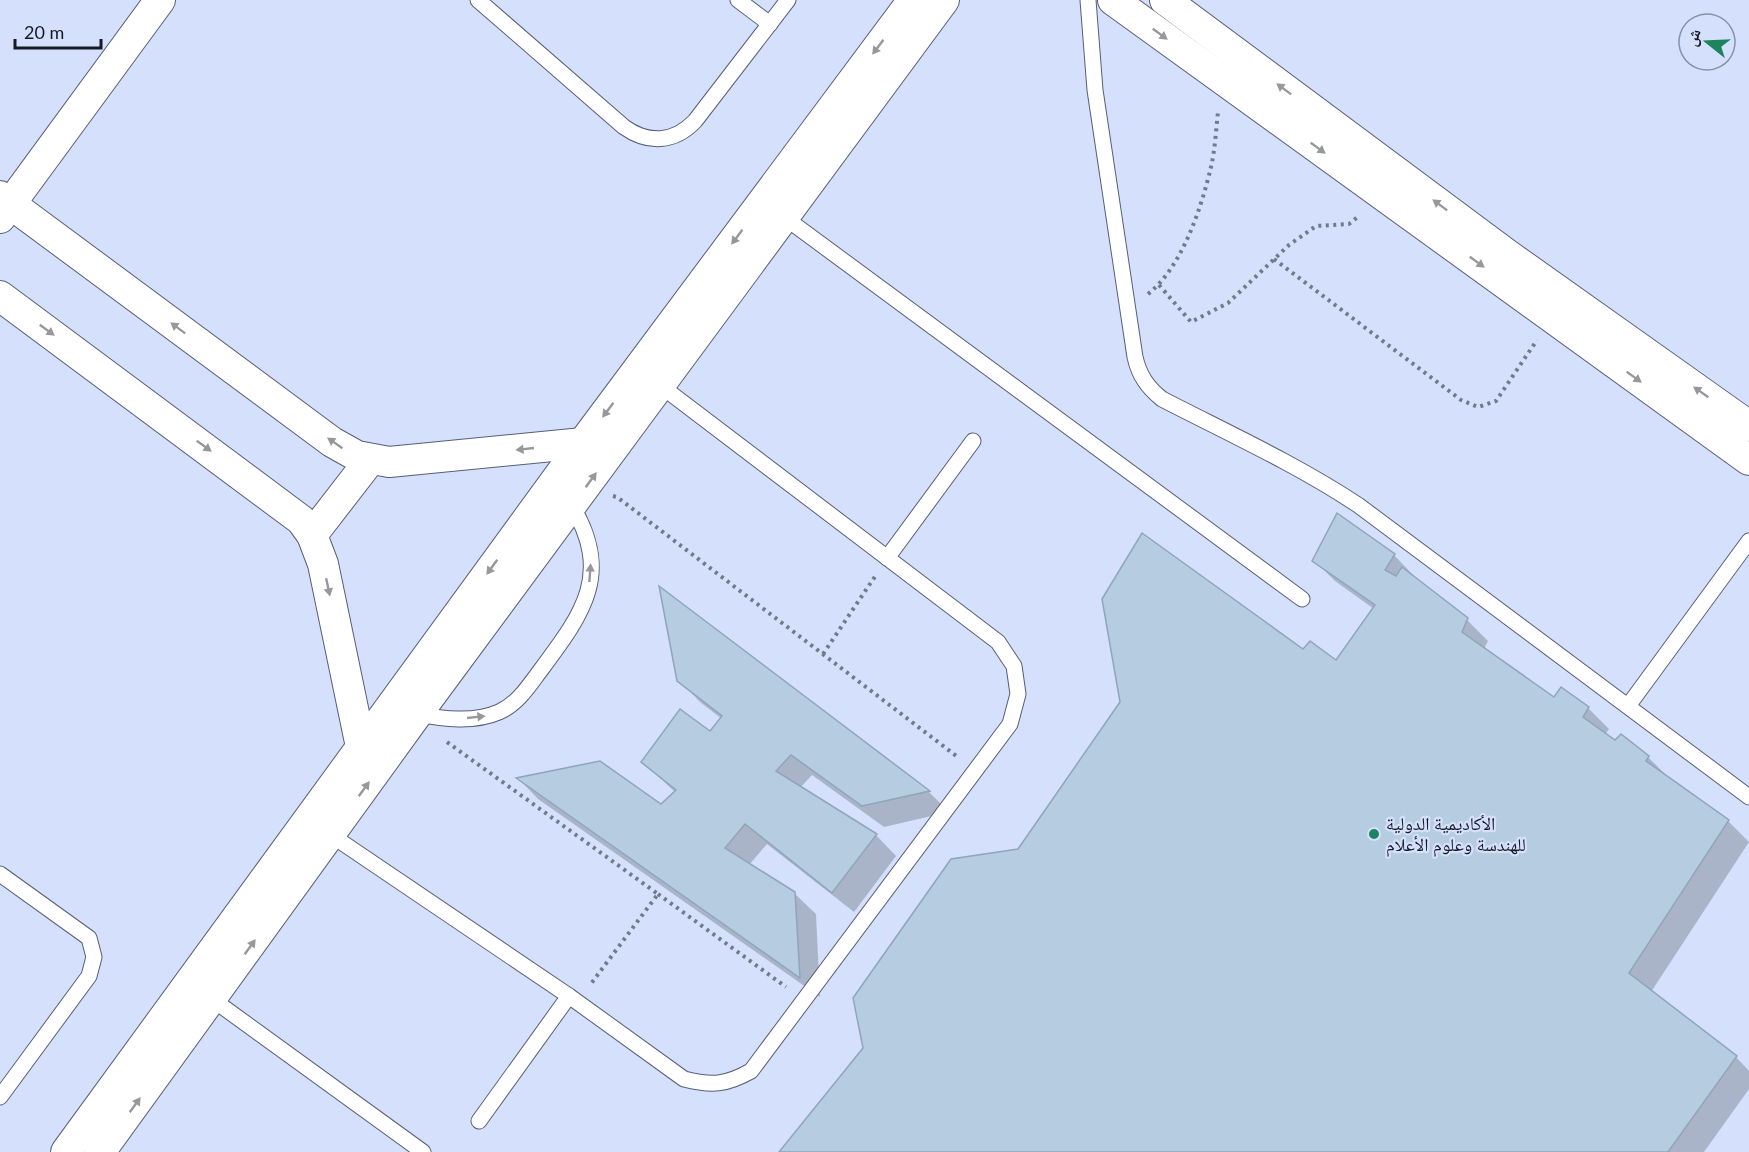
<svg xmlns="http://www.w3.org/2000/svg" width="1749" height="1152" font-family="Lato,'Noto Naskh Arabic',sans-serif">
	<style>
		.shadow { fill: #0003 }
		.building { fill: #b5cce1; stroke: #8fa5ba; stroke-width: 1.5 }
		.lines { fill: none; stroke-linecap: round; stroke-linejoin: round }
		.lane-casing { stroke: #565f76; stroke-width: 17 }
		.street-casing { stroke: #565f76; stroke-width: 32 }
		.path { stroke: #71798b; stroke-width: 4; stroke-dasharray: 3 4.5; stroke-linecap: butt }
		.lane { stroke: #fff; stroke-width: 15 }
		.street { stroke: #fff; stroke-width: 30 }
		.oneway { fill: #96989c }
		.poi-dot { fill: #1d845f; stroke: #d5e1fc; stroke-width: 2 }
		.labels { text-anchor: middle; stroke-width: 4.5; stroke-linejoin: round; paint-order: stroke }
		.poi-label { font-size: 18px; fill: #151923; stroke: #d5e1fc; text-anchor: start }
	</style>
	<rect width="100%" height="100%" fill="#d5e1fc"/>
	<g class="shadow">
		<path d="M1394 555 1414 576V578L1467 620 1488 641 1484 649 1554 699 1561 689 1588 708 1609 729 1605 735 1616 742 1648 757 1669 778 1728 821 1749 842 1651 992 1736 1057 1749 1071V1089L1704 1152H781L865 1049 1019 850 1303 651 1336 662 1374 609 1335 581 1314 560Z"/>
		<path d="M661 589 929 792 949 812 884 827 812 775 800 788 876 835 896 856 854 912 767 844 749 865 794 893 816 914 820 997 538 799 519 779 661 805 676 793 643 762 710 733 722 719 700 702 679 680Z"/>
	</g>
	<g class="building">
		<path d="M1337 513 1395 554 1385 570 1396 576 1402 567 1468 618 1462 632 1554 697 1561 687 1589 707 1583 717 1615 740 1621 734 1649 756 1646 761 1729 820 1629 973 1737 1056 1668 1152H779L863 1048 853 998 951 859 1018 849 1120 702 1102 599 1142 533 1303 649 1310 641 1336 660 1375 605 1312 561Z"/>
		<path d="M659 586 930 791 862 806 791 755 776 771 877 834 832 893 745 824 725 848 795 892 800 978 516 778 600 761 661 804 676 790 641 762 680 709 710 731 722 716 677 681Z"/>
	</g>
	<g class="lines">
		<defs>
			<g id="lane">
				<path d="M478 0 624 127C648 144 674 143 695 121L788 0"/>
				<path d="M738 0 770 24"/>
				<path d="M1088 0 1095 90 1135 357C1139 375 1147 387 1162 399 1228 433 1296 464 1358 505L1749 797"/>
				<path d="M784 217 1302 599"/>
				<path d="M887 558 973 441"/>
				<path d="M1628 706 1749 541"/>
				<path d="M417 714C443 719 474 723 499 712 519 703 530 684 543 667 584 612 612 573 572 506"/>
				<path d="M331 835 569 996 684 1079C712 1086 726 1085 751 1071L1010 724 1018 694 1014 666 998 642 661 386"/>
				<path d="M0 874 89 938 94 957 89 976 0 1097"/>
				<path d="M212 999 423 1152"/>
				<path d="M479 1121 569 996"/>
			</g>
			<g id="street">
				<path d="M1113 0 1749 460"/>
				<path d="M1165 0 1508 255 1749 426"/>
				<path d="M0 196 332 442 357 456 389 462 583 443"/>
				<path d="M0 218 160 0"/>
				<path d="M0 296 301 520 312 535 323 564 361 747"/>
				<path d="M312 535 370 460"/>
				<path d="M66 1152 583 443 913 0"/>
				<path d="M100 1152 417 714 944 0"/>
			</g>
		</defs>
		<use href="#lane" class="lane-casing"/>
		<use href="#street" class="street-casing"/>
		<g class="path">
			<path d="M1274 259 1461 400 1478 407 1496 401 1537 340"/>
			<path d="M1159 285 1191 322 1228 303 1289 245 1316 226 1349 224 1360 215"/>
			<path d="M1148 294C1182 267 1201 209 1211 167 1215 150 1216 130 1218 112"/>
			<path d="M613 496 617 497 959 758"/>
			<path d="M823 654 876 575"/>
			<path d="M447 742 658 894 590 985"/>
			<path d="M658 894 786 987"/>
		</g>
		<use href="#lane" class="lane"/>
		<use href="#street" class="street"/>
	</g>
	<defs><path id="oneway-solid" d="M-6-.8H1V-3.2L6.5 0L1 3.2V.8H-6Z" transform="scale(1.5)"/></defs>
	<g class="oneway">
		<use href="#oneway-solid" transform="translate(1160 34) rotate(36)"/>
		<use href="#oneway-solid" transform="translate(878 47) rotate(127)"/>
		<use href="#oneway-solid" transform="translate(1284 89) rotate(-143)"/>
		<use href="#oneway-solid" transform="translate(1318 148) rotate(36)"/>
		<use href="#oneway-solid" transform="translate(1440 205) rotate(-143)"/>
		<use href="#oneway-solid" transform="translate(737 237) rotate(127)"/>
		<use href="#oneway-solid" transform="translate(1477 262) rotate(36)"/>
		<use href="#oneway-solid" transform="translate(178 328) rotate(-143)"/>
		<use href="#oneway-solid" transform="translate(47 330) rotate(36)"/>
		<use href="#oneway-solid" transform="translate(1634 377) rotate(36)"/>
		<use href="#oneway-solid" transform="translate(1701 392) rotate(-145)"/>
		<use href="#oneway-solid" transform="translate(608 410) rotate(127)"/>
		<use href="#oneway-solid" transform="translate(335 443) rotate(-145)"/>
		<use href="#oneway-solid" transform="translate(204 446) rotate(36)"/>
		<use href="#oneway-solid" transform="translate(525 449) rotate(174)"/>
		<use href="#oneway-solid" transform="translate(591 480) rotate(-54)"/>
		<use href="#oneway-solid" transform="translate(492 567) rotate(126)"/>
		<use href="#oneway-solid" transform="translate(590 573) rotate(-86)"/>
		<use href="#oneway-solid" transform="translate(328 587) rotate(78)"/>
		<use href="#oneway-solid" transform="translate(476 717) rotate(-6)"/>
		<use href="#oneway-solid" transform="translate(364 789) rotate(-54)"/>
		<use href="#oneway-solid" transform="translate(250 947) rotate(-54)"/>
		<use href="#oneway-solid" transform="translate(135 1105) rotate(-54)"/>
	</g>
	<circle class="poi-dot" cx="1374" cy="834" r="6"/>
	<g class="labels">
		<g class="poi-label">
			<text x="1386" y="830">الأكاديمية الدولية<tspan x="1386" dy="21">للهندسة وعلوم الأعلام</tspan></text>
		</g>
	</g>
	<g transform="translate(1707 42) rotate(288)"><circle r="28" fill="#d5e1fc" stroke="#8891a5" stroke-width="1.5"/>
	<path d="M0-4.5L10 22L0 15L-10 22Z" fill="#1d845f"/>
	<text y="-9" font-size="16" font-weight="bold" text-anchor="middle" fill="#151923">ش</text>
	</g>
	<path d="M15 39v9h86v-9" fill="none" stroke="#151923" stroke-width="3"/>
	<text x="24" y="39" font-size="18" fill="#151923" stroke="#d5e1fc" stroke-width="4.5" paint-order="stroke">20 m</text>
</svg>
